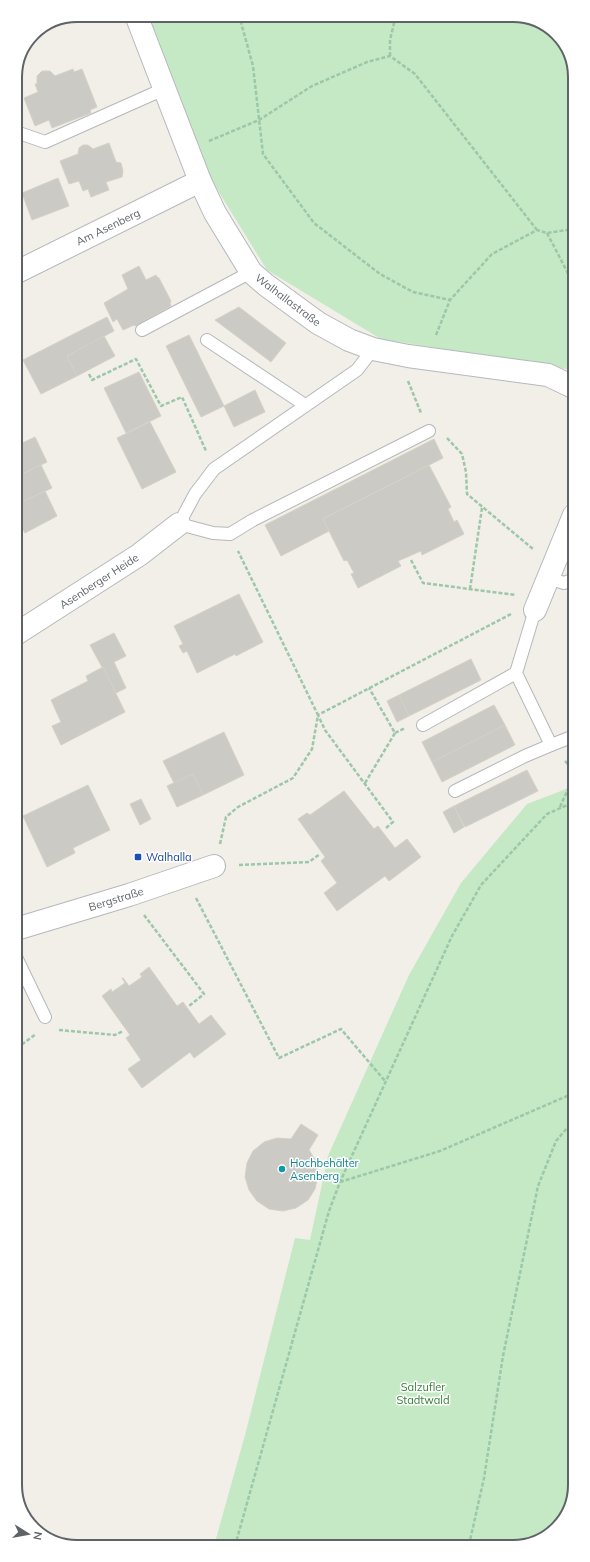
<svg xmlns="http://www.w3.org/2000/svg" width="590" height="1562" font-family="Mulish,sans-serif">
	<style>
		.green { fill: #c5e8c5 }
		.building { fill: #cccac5; stroke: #d6d1c6 }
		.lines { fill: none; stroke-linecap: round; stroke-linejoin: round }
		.service-casing { stroke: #b5b8bc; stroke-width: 14 }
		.minor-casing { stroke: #b5b8bc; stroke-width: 24 }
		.path { stroke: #9cc7a9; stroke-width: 2.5; stroke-dasharray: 4 2; stroke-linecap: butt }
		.service { stroke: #fff; stroke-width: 12 }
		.minor { stroke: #fff; stroke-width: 22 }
		.transit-dot { fill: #1a4fb4; stroke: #fff; stroke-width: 1.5 }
		.culture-dot { fill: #0f9aa8; stroke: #fff; stroke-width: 1.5 }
		.labels { text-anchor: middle; stroke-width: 3; stroke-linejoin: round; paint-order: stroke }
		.street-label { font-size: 11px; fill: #5f6368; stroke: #fff }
		.transit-label { font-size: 11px; fill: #164399; stroke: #fff; text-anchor: start }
		.culture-label { font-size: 11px; fill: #0d838f; stroke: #fff; text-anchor: start }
		.park-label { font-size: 11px; fill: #348238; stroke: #fff }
		.rim { fill: none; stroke: #5f6368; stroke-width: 2 }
	</style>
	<rect width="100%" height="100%" fill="#f1efe8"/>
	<g class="green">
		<path d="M147 15H518L551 28 573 60V370L381 339 267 270 209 176Z"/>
		<path d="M574 786 575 1486 562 1523 530 1545 214 1546 245 1435 295 1238 310 1240 328 1156 409 975 461 883 527 804Z"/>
	</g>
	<g class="building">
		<path d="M73 69 74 72 82 69 97 107 90 110 91 113 52 128 49 120 35 126 24 98 38 92 35 84H37V76L42 71H50L55 76Z"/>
		<path d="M109 143 116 162 121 163 123 171 122 177 106 182 109 190 91 197 88 189 83 191 79 181 69 184 60 161 78 154 79 148 83 145H88L93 149Z"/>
		<path d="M58 178 69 206 32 220 22 193Z"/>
		<path d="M15 191 23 208 15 212Z"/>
		<path d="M15 218 23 233 15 236Z"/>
		<path d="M139 266 146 280 156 275 157 277 159 278 171 301 170 303 171 306 135 326 134 325 123 330 117 319 113 322 104 303 128 289 122 275Z"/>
		<path d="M239 307 286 343 271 362 215 320Z"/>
		<path d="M107 317 114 331 67 356 77 376 41 394 23 360Z"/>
		<path d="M189 335 224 406 201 417 166 346Z"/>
		<path d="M104 336 115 356 77 376 67 356Z"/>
		<path d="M139 372 161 416 126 433 104 388Z"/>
		<path d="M255 390 265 412 234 427 224 406Z"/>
		<path d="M150 422 176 472 142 489 117 438Z"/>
		<path d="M35 437 47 462 16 477V446Z"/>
		<path d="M434 439 443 458 323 519 329 531 281 556 265 525Z"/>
		<path d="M41 465 52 488 18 504 16 499V477Z"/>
		<path d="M429 465 451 507 448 509 454 522 457 520 464 534 422 555 421 551 398 561 401 566 358 588 351 574 354 573 347 560 344 561 323 519Z"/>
		<path d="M45 491 57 516 25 533 16 517V505Z"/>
		<path d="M239 594 263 642 236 656 235 654 197 673 187 651 183 653 179 646 183 644 174 626Z"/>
		<path d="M114 633 126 656 114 662 126 688 116 693 90 645Z"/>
		<path d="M471 659 481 680 409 716 399 695Z"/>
		<path d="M103 667 125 712 61 745 52 726 61 722 51 700 88 681 86 676Z"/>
		<path d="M399 695 409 716 397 722 387 701Z"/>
		<path d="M494 705 505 725 432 762 422 742Z"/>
		<path d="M505 725 515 745 442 782 432 762Z"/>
		<path d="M224 732 244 775 203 795 193 774 174 783 163 761Z"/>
		<path d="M527 770 538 791 465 827 454 806Z"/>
		<path d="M193 774 203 795 177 807 167 786Z"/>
		<path d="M88 785 110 830 73 848 75 853 47 867 23 816Z"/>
		<path d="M344 791 374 829 378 826 395 848 407 839 421 857 389 881 385 876 337 911 324 893 337 883 321 861 325 857 298 819 307 813 310 815Z"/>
		<path d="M141 799 151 819 140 825 130 804Z"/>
		<path d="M454 806 464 827 454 833 443 812Z"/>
		<path d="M149 967 177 1006 183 1002 199 1024 211 1015 226 1034 194 1058 190 1052 142 1088 128 1069 141 1060 126 1038 130 1035 102 996 111 989 112 992 125 983 122 978H123L129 986 142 977 140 974Z"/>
		<path d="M301 1124 318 1135 309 1150 316 1161 318 1175 315 1189 308 1200 296 1208 283 1211 269 1209 257 1201 249 1190 245 1177 247 1163 253 1151 264 1142 277 1138 291 1139Z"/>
	</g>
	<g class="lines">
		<defs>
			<g id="service">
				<path d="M19 133 45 142 164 89"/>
				<path d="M142 330 251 272"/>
				<path d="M207 340 305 405"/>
				<path d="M373 349 357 370 214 469 195 494 179 524 213 533 230 534 253 520 429 431"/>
				<path d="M548 578 564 583 574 579"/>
				<path d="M535 610 516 673 551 745 574 736"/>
				<path d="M423 725 516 673"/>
				<path d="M455 791 525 756 551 745"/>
				<path d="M16 957 45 1017"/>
			</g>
			<g id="minor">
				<path d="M136 15 200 181 215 213 251 272 266 285 318 323 349 340 373 349 408 356 548 375 573 387"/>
				<path d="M15 273 200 181"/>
				<path d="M535 610 574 515"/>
				<path d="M16 634 139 555 179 524"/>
				<path d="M16 929 129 895 214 866"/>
			</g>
		</defs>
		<use href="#service" class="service-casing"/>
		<use href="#minor" class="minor-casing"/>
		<g class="path">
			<path d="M239 15 253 66 263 154 314 223 380 274 413 292 450 300"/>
			<path d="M390 56V40L396 15"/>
			<path d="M209 141 259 120 312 86 367 62 390 56 415 74 537 230"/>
			<path d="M547 233 573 283"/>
			<path d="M436 335 450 300 492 254 537 230 547 233 567 230 573 228"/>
			<path d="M89 374 92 380 136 359 161 406 182 397 206 451"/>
			<path d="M408 381 421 413"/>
			<path d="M447 438 462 454 466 472 467 494 533 549"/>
			<path d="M411 560 423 583 516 595"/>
			<path d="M470 589 482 508"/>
			<path d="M395 733 405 728"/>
			<path d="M565 761 574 771"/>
			<path d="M365 783 395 733 369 688"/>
			<path d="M560 807 574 776"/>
			<path d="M386 828 393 822 325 730 318 715 511 614"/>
			<path d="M220 844 226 817 238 807 293 778 312 749 318 715 238 551"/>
			<path d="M239 865 309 862 320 854"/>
			<path d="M196 898 279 1058 341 1029 385 1081"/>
			<path d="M144 915 204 994 189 1006"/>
			<path d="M59 1030 115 1035 123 1031"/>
			<path d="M17 1048 36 1034"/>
			<path d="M340 1182 440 1151 574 1093"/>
			<path d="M469 1545 484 1478 503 1356 538 1186 556 1141 574 1120"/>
			<path d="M235 1546 329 1211 340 1182 452 936 481 885 547 814 574 802"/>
		</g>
		<use href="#service" class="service"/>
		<use href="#minor" class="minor"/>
	</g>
	<rect class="transit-dot" x="134" y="853" width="8" height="8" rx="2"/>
	<circle class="culture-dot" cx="282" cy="1169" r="4"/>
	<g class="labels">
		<g class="street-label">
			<text transform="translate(108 227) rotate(-26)" y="4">Am Asenberg</text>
			<text transform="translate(288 300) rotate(37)" y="4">Walhallastraße</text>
			<text transform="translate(99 581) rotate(-33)" y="4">Asenberger Heide</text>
			<text transform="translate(116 899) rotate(-17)" y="4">Bergstraße</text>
		</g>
		<g class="transit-label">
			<text x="146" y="861">Walhalla</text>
		</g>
		<g class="culture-label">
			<text x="290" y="1167">Hochbehälter<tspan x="290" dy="13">Asenberg</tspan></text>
		</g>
		<g class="park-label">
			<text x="423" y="1391">Salzufler<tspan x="423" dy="13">Stadtwald</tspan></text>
		</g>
	</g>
	<path d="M0 0H590V1562H0ZM77 22H513A55 55 0 0 1 568 77V1485A55 55 0 0 1 513 1540H77A55 55 0 0 1 22 1485V77A55 55 0 0 1 77 22Z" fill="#fff" fill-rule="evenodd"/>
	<path class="rim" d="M77 22H513A55 55 0 0 1 568 77V1485A55 55 0 0 1 513 1540H77A55 55 0 0 1 22 1485V77A55 55 0 0 1 77 22Z"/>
	<g transform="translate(28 1534) rotate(101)" stroke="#ffffff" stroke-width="3" paint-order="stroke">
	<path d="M0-3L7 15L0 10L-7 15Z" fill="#5f6368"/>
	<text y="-6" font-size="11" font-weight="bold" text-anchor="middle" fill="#5f6368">N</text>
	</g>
</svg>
